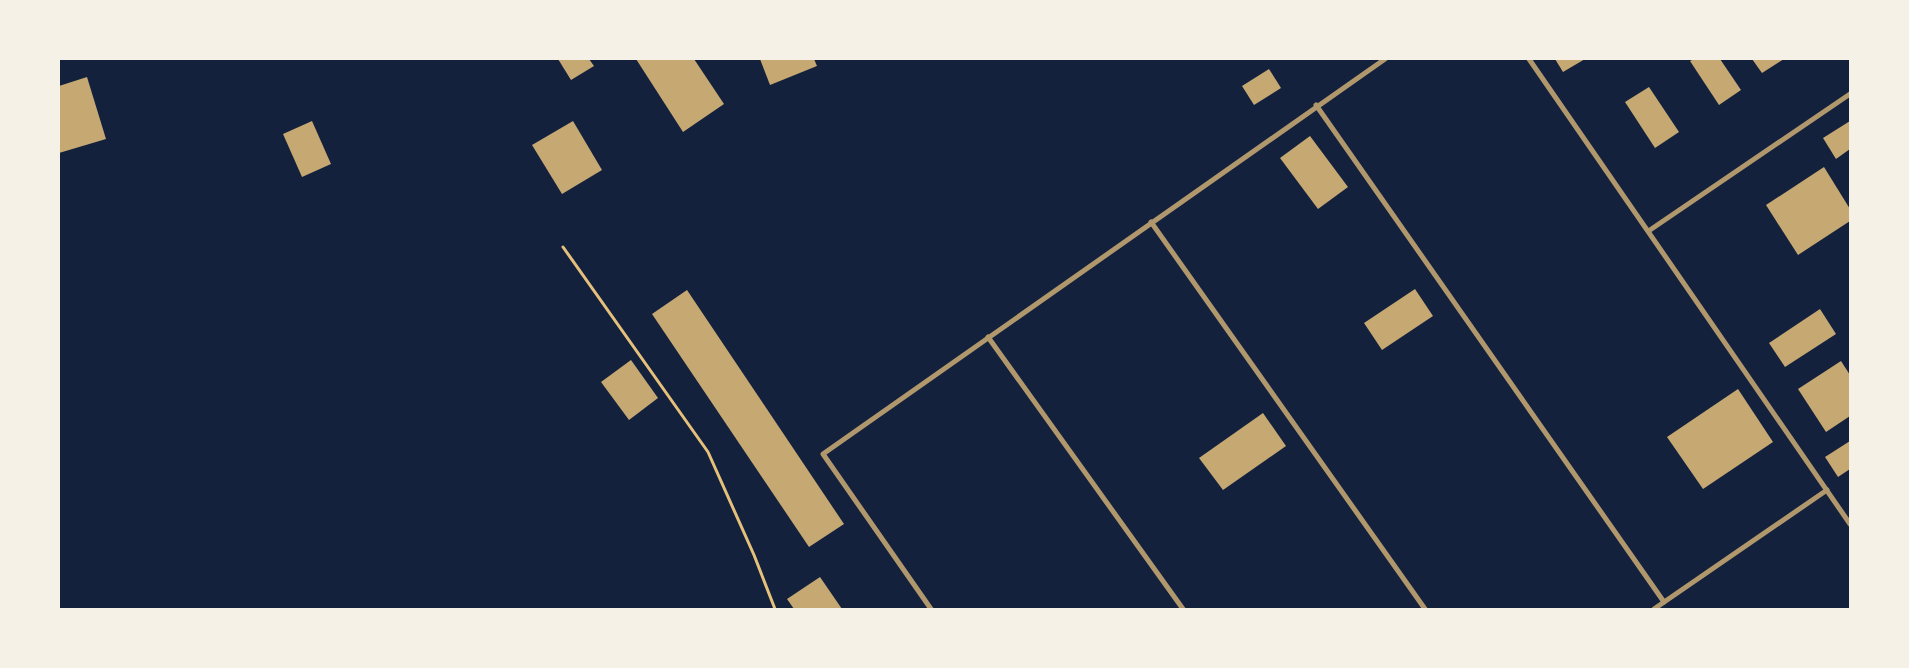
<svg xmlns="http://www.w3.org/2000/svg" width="1909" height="668" font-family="Lato,sans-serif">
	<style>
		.building { fill: #c6a872 }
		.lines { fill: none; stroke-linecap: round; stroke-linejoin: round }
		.path { stroke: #e5c07b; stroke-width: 3 }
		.minor { stroke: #b1986c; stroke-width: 5 }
	</style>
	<rect width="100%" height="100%" fill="#14213d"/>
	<g class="building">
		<path d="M558 59H589L594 66 571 80Z"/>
		<path d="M636 59H694L724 104 683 132Z"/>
		<path d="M760 59H814L817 66 770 85Z"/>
		<path d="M1555 59H1585L1563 72Z"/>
		<path d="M1694 59H1720L1741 90 1719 105 1690 61Z"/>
		<path d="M1752 59H1784L1762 73Z"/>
		<path d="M1269 69 1281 88 1254 105 1242 86Z"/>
		<path d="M87 77 106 139 59 153V86Z"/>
		<path d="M1649 87 1679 132 1655 148 1625 102Z"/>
		<path d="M312 121 331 164 302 177 283 134Z"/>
		<path d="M573 121 602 170 562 194 532 145Z"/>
		<path d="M1850 121V149L1836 159 1823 138Z"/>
		<path d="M1310 136 1348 187 1318 209 1280 158Z"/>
		<path d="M1824 167 1850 209V221L1798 255 1766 205Z"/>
		<path d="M1415 289 1433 316 1382 350 1364 323Z"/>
		<path d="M687 290 844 524 809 547 652 314Z"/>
		<path d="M1820 309 1836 334 1785 367 1769 343Z"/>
		<path d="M631 360 658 398 629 420 601 382Z"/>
		<path d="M1841 361 1850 375V416L1826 432 1798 389Z"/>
		<path d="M1738 389 1773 442 1703 489 1667 437Z"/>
		<path d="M1263 413 1286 446 1223 490 1199 458Z"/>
		<path d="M1850 441V469L1838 477 1825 457Z"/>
		<path d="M820 577 842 609H794L787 599Z"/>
	</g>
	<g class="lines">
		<path class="path" d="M563 247 708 452 754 555 775 609"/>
		<g class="minor">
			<path d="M1529 59 1850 524"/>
			<path d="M1316 105 1664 602"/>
			<path d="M1151 222 1425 609"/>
			<path d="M1650 230 1850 94"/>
			<path d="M988 337 1183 609"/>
			<path d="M931 609 823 454 1385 59"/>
			<path d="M1654 609 1827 490"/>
		</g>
	</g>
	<rect width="1909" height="668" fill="none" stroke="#f6f1e7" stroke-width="120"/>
</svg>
